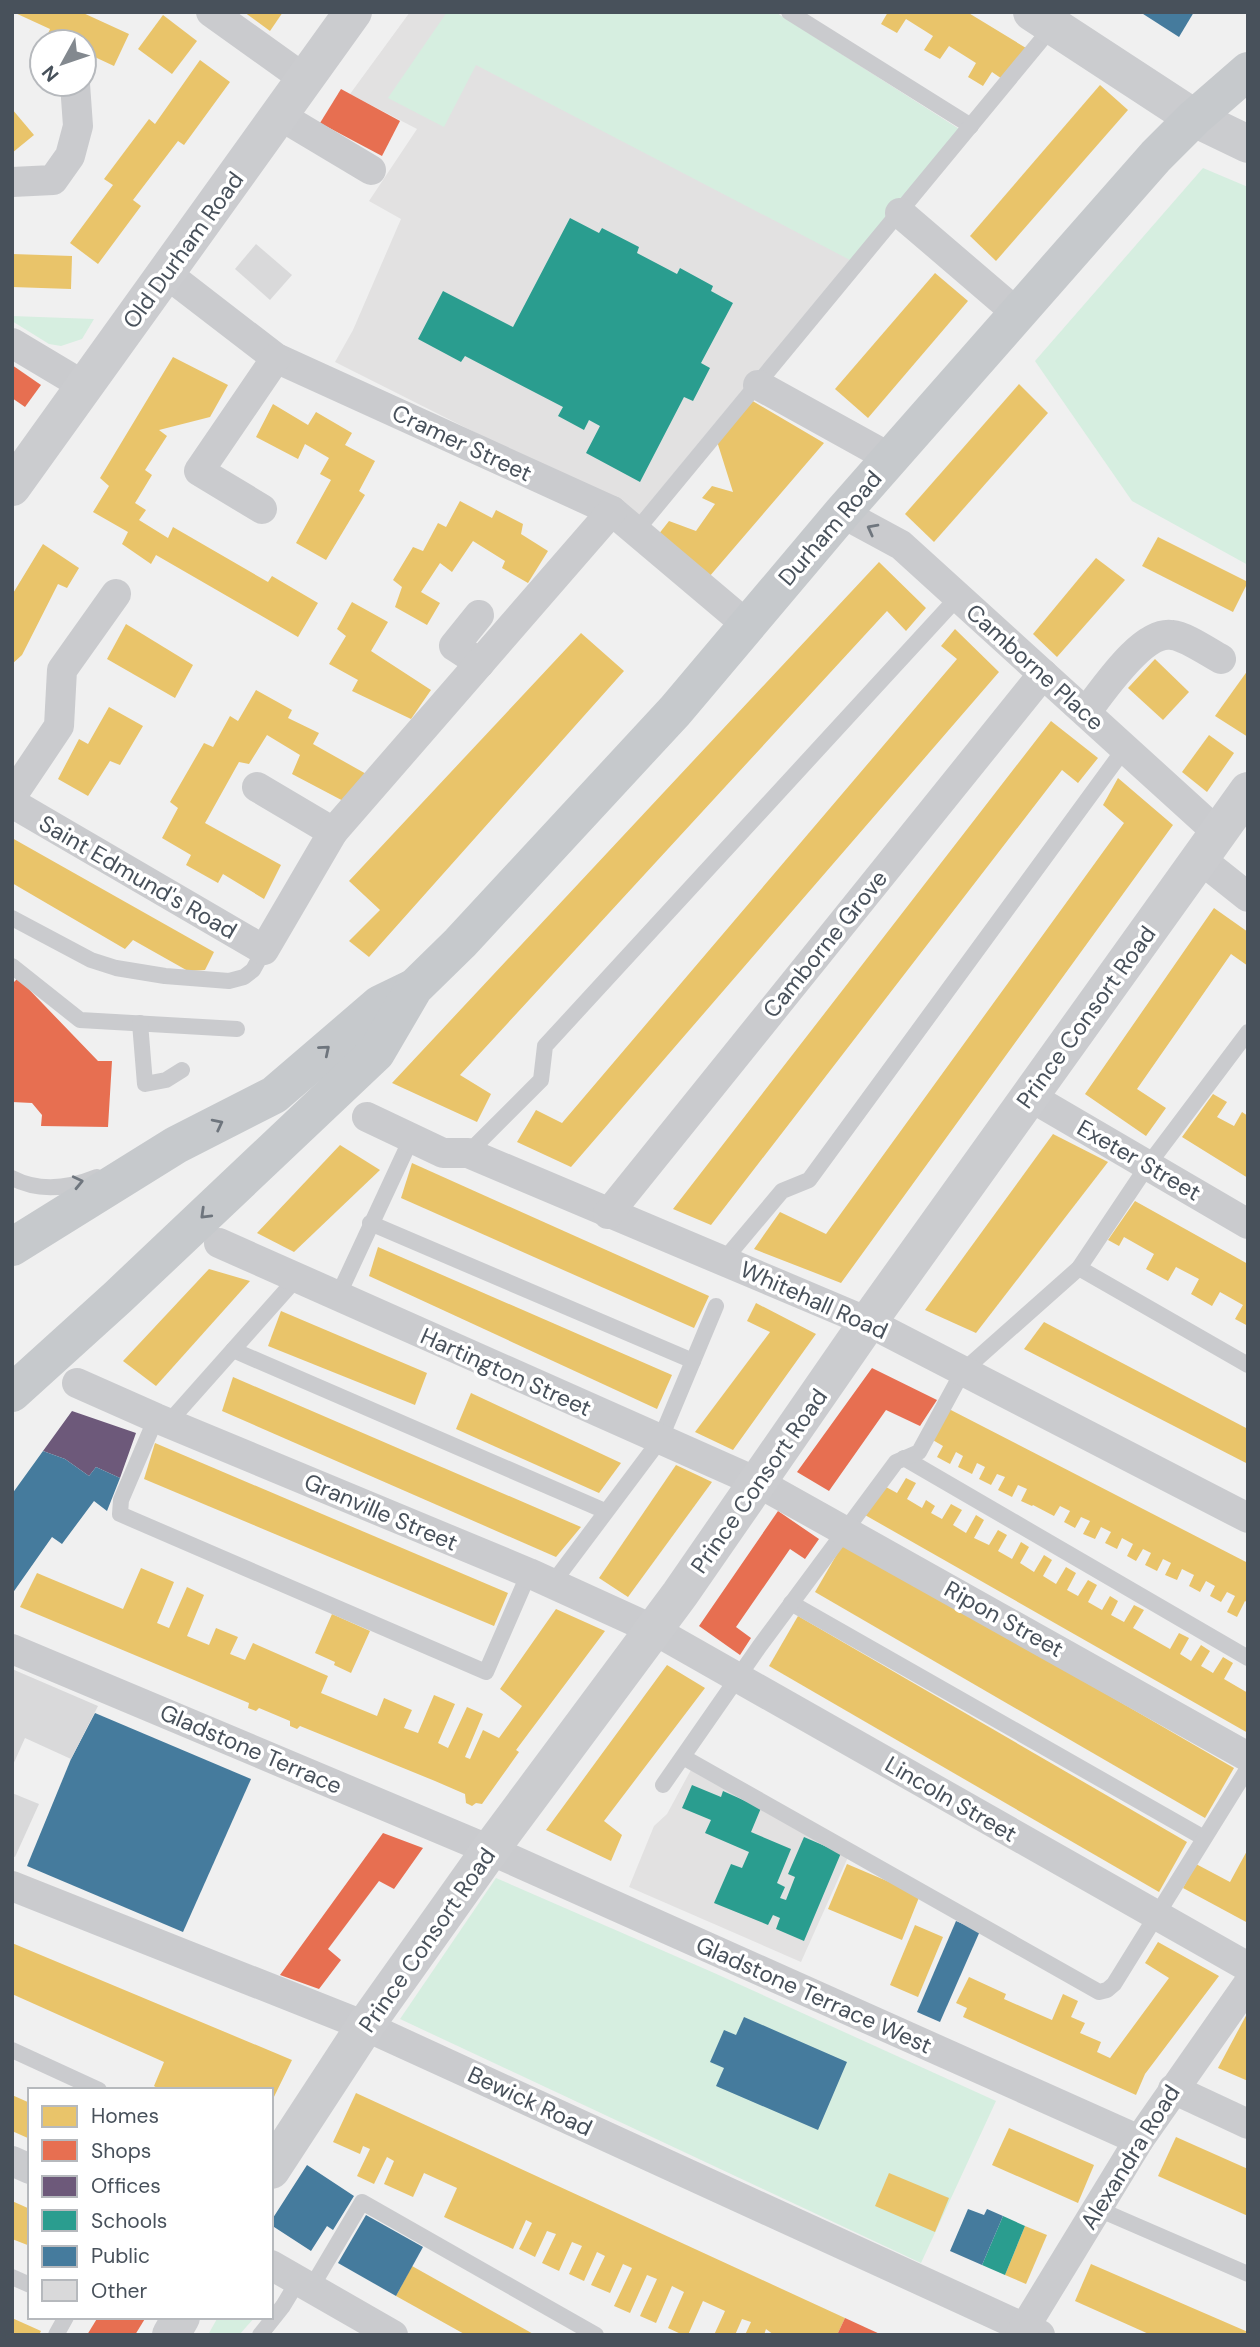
<svg xmlns="http://www.w3.org/2000/svg" width="1260" height="2347" font-family="'DM Sans',sans-serif">
	<style>
		.education { fill: #e2e1e1 }
		.green { fill: #d6eee0 }
		.homes { fill: #e9c46a }
		.shops { fill: #e76f51 }
		.offices { fill: #6d597a }
		.schools { fill: #2a9d8f }
		.public { fill: #457b9d }
		.building { fill: #d9d9da }
		.lines { fill: none; stroke-linecap: round; stroke-linejoin: round }
		.lane { stroke: #cacbce; stroke-width: 16 }
		.street { stroke: #cacbce; stroke-width: 30 }
		.secondary { stroke: #cbcccf; stroke-width: 38 }
		.primary { stroke: #c6c9cc; stroke-width: 38 }
		.oneway { stroke: #6f767e }
		.oneway2 { stroke: #6e757d }
		.labels { text-anchor: middle; stroke-width: 7; stroke-linejoin: round; paint-order: stroke }
		.street-label { font-size: 23px; fill: #48515b; stroke: #fff }
	</style>
	<rect width="100%" height="100%" fill="#f0f0f0"/>
	<g class="education">
		<path d="M410 12H775L959 129 639 515 335 362 353 330 401 219 369 201 417 129 350 94Z"/>
		<path d="M692 1768 849 1855 801 1962 629 1887 654 1826 667 1814Z"/>
	</g>
	<g class="green">
		<path d="M447 12H775L959 129 850 260 476 65 444 127 388 98Z"/>
		<path d="M1203 168 1248 187V565L1132 501 1035 361Z"/>
		<path d="M12 316 94 319 82 339 61 346 49 344 12 321Z"/>
		<path d="M496 1878 712 1972 996 2101 921 2263 400 2019Z"/>
		<path d="M218 2317H255L239 2335H208Z"/>
	</g>
	<g class="homes">
		<path d="M13 12H81L129 34 114 66 84 52V42H61L47 36 50 29Z"/>
		<path d="M244 12H283L270 31Z"/>
		<path d="M888 12H967L1026 48 1005 81 992 72 983 86 968 77 976 63 949 46 940 59 924 50 933 36 906 19 897 33 881 24Z"/>
		<path d="M163 15 197 41 172 74 138 49Z"/>
		<path d="M200 60 230 82 184 145 178 141 133 200 141 206 98 264 70 243 113 185 104 179 149 119 155 124Z"/>
		<path d="M1100 85 1128 110 996 261 970 236Z"/>
		<path d="M12 109 34 135 12 153Z"/>
		<path d="M12 254 72 256 71 289 12 287Z"/>
		<path d="M935 273 968 301 868 418 835 389Z"/>
		<path d="M173 357 228 385 210 417 159 430 167 436 145 470 152 475 135 503 146 510 139 520 168 538 173 527 268 582 272 576 318 603 298 637 156 555 151 564 122 544 128 532 93 512 109 486 100 478Z"/>
		<path d="M1019 384 1048 413 934 542 905 514Z"/>
		<path d="M751 400 824 443 709 577 658 535 669 521 696 531 715 504 702 498 712 486 733 492 715 435Z"/>
		<path d="M273 404 308 425 316 412 352 433 345 445 375 461 359 491 365 495 326 560 296 543 331 480 320 474 329 458 305 444 298 459 256 437Z"/>
		<path d="M460 501 492 518 496 510 523 524 521 534 548 551 528 583 502 568 505 561 473 541 452 572 440 563 421 592 440 603 427 625 395 607 402 587 393 580 413 547 423 551 438 523 446 527Z"/>
		<path d="M1158 537 1248 582 1233 612 1142 566Z"/>
		<path d="M43 544 79 568 67 588 58 584 22 655 12 664V595Z"/>
		<path d="M1096 558 1125 580 1057 657 1033 634Z"/>
		<path d="M879 562 926 608 906 631 887 611 460 1075 491 1094 477 1122 392 1083Z"/>
		<path d="M352 602 388 622 371 651 431 690 411 719 352 691 358 680 329 664 346 636 337 629Z"/>
		<path d="M126 624 193 665 175 698 107 659Z"/>
		<path d="M955 629 999 672 571 1167 517 1142 536 1110 562 1123 957 659 941 646Z"/>
		<path d="M581 633 624 671 369 957 349 941 380 910 349 881Z"/>
		<path d="M1155 659 1189 692 1163 720 1128 688Z"/>
		<path d="M1248 670V737L1215 716Z"/>
		<path d="M256 690 292 710 288 718 319 733 313 744 368 775 349 804 292 774 300 755 267 735 249 764 239 762 205 823 281 865 264 899 223 874 218 883 186 865 191 855 162 838 178 808 170 802 204 743 213 747 230 716 238 721Z"/>
		<path d="M109 707 143 726 120 765 110 761 88 796 58 779 79 739 88 744Z"/>
		<path d="M1051 721 1098 758 1078 783 1062 770 711 1225 673 1209Z"/>
		<path d="M1209 735 1234 753 1207 792 1182 772Z"/>
		<path d="M1118 778 1173 825 841 1283 754 1249 780 1212 826 1234 1124 823 1103 805Z"/>
		<path d="M12 838 214 952 205 970 188 971 133 940 125 949 12 883Z"/>
		<path d="M1214 908 1248 932V966L1231 954 1137 1089 1166 1108 1146 1136 1085 1094Z"/>
		<path d="M1213 1094 1227 1102 1217 1117 1234 1126 1242 1112 1248 1116V1178L1182 1137Z"/>
		<path d="M1053 1134 1108 1162 976 1333 925 1310Z"/>
		<path d="M340 1145 380 1170 294 1252 257 1233Z"/>
		<path d="M412 1163 709 1296 694 1328 401 1198Z"/>
		<path d="M1135 1201 1248 1264V1326L1235 1319 1243 1305 1220 1292 1212 1306 1191 1294 1199 1279 1176 1267 1168 1281 1146 1269 1154 1254 1124 1237 1119 1246 1108 1240Z"/>
		<path d="M378 1247 672 1375 657 1409 369 1276Z"/>
		<path d="M209 1269 250 1281 156 1386 123 1361Z"/>
		<path d="M756 1303 816 1334 733 1450 695 1432 770 1332 747 1321Z"/>
		<path d="M281 1311 427 1373 415 1405 268 1346Z"/>
		<path d="M1044 1322 1248 1429V1464L1024 1349Z"/>
		<path d="M233 1377 581 1527 556 1557 222 1411Z"/>
		<path d="M471 1393 621 1463 599 1493 456 1429Z"/>
		<path d="M947 1408 1248 1563V1603L1245 1601 1237 1617 1227 1612 1235 1596 1227 1592 1221 1602 1210 1596 1215 1586 1206 1581 1200 1592 1189 1586 1194 1575 1182 1569 1177 1580 1165 1575 1171 1563 1163 1559 1157 1571 1145 1565 1151 1553 1143 1549 1136 1561 1127 1556 1133 1544 1122 1538 1117 1549 1105 1543 1111 1532 1101 1527 1095 1539 1083 1534 1090 1521 1081 1517 1075 1528 1064 1522 1070 1511 1060 1506 1054 1516 1033 1505 1032 1506 1021 1501 1027 1489 1018 1485 1012 1497 998 1490 1005 1477 997 1474 991 1485 979 1479 985 1467 977 1463 972 1474 958 1467 963 1456 956 1452 950 1464 937 1457 943 1446 931 1439Z"/>
		<path d="M155 1443 508 1593 494 1626 144 1479Z"/>
		<path d="M676 1465 712 1482 628 1597 599 1578Z"/>
		<path d="M906 1478 916 1483 907 1499 922 1508 926 1500 935 1506 931 1513 942 1519 951 1504 962 1510 953 1525 966 1533 976 1515 984 1520 974 1538 989 1545 998 1530 1007 1535 998 1551 1012 1559 1021 1542 1029 1547 1020 1563 1034 1572 1044 1555 1052 1560 1043 1576 1056 1584 1066 1567 1076 1573 1067 1590 1078 1596 1088 1580 1097 1585 1088 1602 1102 1610 1110 1596 1118 1601 1111 1615 1124 1622 1134 1605 1144 1610 1133 1628 1170 1649 1179 1633 1189 1638 1180 1654 1191 1661 1201 1645 1210 1651 1201 1666 1213 1673 1223 1657 1233 1663 1224 1679 1248 1693V1733L865 1515 886 1487 897 1493Z"/>
		<path d="M844 1542 1234 1768 1205 1818 815 1592Z"/>
		<path d="M141 1568 174 1582 157 1623 169 1628 187 1587 204 1595 187 1636 209 1645 216 1628 238 1637 230 1654 245 1660 253 1643 328 1676 321 1693 377 1716 384 1698 412 1710 404 1728 418 1733 434 1695 455 1704 438 1743 448 1748 467 1707 483 1714 465 1757 470 1759 483 1730 499 1738 522 1706 500 1689 556 1609 605 1631 516 1750 519 1752 482 1804 476 1803 472 1806 466 1803 465 1794 435 1781 305 1728 300 1726 297 1729 290 1726V1721L259 1708 256 1711 248 1708 249 1703 20 1607 37 1573 123 1609Z"/>
		<path d="M332 1614 370 1631 351 1673 334 1665 335 1662 315 1653Z"/>
		<path d="M798 1616 1187 1842 1159 1892 769 1666Z"/>
		<path d="M667 1665 705 1688 604 1821 622 1835 611 1861 546 1830Z"/>
		<path d="M1248 1849V1923L1183 1888 1196 1864 1230 1882Z"/>
		<path d="M847 1864 920 1895 902 1940 828 1909Z"/>
		<path d="M915 1925 943 1937 918 1997 890 1985Z"/>
		<path d="M1158 1942 1219 1976 1145 2074 1136 2095 963 2017 967 2008 956 2003 969 1977 1006 1994 1004 1999 1052 2020 1063 1994 1078 2001 1071 2017 1085 2023 1080 2033 1101 2042 1097 2052 1110 2058 1169 1978 1145 1963Z"/>
		<path d="M12 1943 292 2060 271 2103V2090H160L154 2086 164 2062 12 1994Z"/>
		<path d="M1248 2012V2081L1218 2068Z"/>
		<path d="M356 2093 845 2318 837 2335H774L766 2329 764 2335H745L751 2322 742 2319 735 2335H714L725 2311 703 2301 688 2335H683L668 2328 684 2292 672 2286 656 2323 640 2316 657 2279 647 2275 630 2313 614 2306 632 2268 623 2264 610 2293 591 2285 605 2256 597 2252 584 2281 569 2274 582 2246 572 2242 559 2271 542 2263 556 2234 547 2231 535 2257 519 2249 532 2223 526 2220 513 2249 444 2217 457 2188 424 2173 413 2197 384 2184 394 2161 387 2157 374 2184 357 2176 370 2149 363 2146 360 2154 333 2142Z"/>
		<path d="M12 2095 30 2103V2139L12 2131Z"/>
		<path d="M1009 2128 1094 2165 1078 2203 992 2165Z"/>
		<path d="M1176 2137 1248 2169V2216L1158 2176Z"/>
		<path d="M889 2173 949 2198 935 2232 875 2206Z"/>
		<path d="M12 2201 30 2209V2246L12 2239Z"/>
		<path d="M1025 2226 1047 2235 1026 2284 1005 2275Z"/>
		<path d="M1091 2264 1248 2332V2335H1151L1075 2301Z"/>
		<path d="M412 2266 535 2335H466L396 2296Z"/>
		<path d="M12 2318 41 2331 39 2335H12Z"/>
	</g>
	<g class="shops">
		<path d="M341 89 400 121 382 156 320 123Z"/>
		<path d="M12 365 41 385 25 407 12 398Z"/>
		<path d="M18 978 98 1061H112L108 1127 41 1126 42 1115 32 1103 12 1102V984Z"/>
		<path d="M872 1368 937 1400 920 1426 886 1410 829 1491 797 1472Z"/>
		<path d="M778 1511 819 1539 805 1559 790 1549 736 1627 751 1638 740 1655 699 1626Z"/>
		<path d="M383 1833 423 1848 394 1889 379 1881 328 1949 341 1960 319 1989 280 1975Z"/>
		<path d="M98 2317H146L135 2335H87Z"/>
		<path d="M845 2318 882 2335H837Z"/>
	</g>
	<path class="offices" d="M72 1411 136 1433 120 1478 96 1467 89 1476 65 1459 43 1451Z"/>
	<g class="schools">
		<path d="M570 218 599 233 602 228 639 247 637 253 677 274 680 268 713 286 711 291 733 303 701 363 710 368 693 401 684 397 640 482 586 453 600 426 589 420 584 430 558 416 563 407 465 356 461 362 418 339 443 291 513 327Z"/>
		<path d="M692 1785 721 1797 723 1791 761 1808 751 1832 791 1849 777 1883 785 1887 780 1898 786 1900 795 1877 788 1874 804 1837 841 1853 804 1941 776 1929 780 1918 773 1915 768 1925 714 1903 731 1864 742 1868 749 1852 705 1833 711 1820 682 1808Z"/>
		<path d="M1003 2216 1025 2226 1005 2275 982 2265Z"/>
	</g>
	<g class="public">
		<path d="M1140 12H1194L1179 37Z"/>
		<path d="M43 1451 65 1459 89 1476 96 1467 120 1478 107 1511 94 1501 62 1544 52 1537 12 1594V1494Z"/>
		<path d="M95 1713 251 1779 183 1932 27 1866 71 1759Z"/>
		<path d="M956 1921 980 1931 940 2022 917 2012Z"/>
		<path d="M744 2017 847 2062 818 2130 716 2086 724 2068 710 2062 724 2030 736 2035Z"/>
		<path d="M307 2165 354 2196 333 2230 327 2226 311 2251 271 2225V2221Z"/>
		<path d="M968 2209 984 2215 987 2209 1003 2216 982 2265 950 2251Z"/>
		<path d="M366 2215 423 2247 396 2296 338 2263Z"/>
	</g>
	<g class="building">
		<path d="M256 244 292 275 270 300 235 269Z"/>
		<path d="M12 1669 98 1706 71 1759 25 1738 12 1767Z"/>
		<path d="M12 1793 39 1804 15 1857 12 1856Z"/>
	</g>
	<g class="lines">
		<g class="lane">
			<path d="M789 12 971 126"/>
			<path d="M636 531 1053 26"/>
			<path d="M12 918 91 960 116 968 165 976 229 981 244 977 253 970 264 950"/>
			<path d="M12 966 80 1020 237 1029"/>
			<path d="M140 1023 145 1084 166 1080 182 1070"/>
			<path d="M468 1153 541 1080 545 1046 958 597"/>
			<path d="M12 1178C39 1192 70 1188 97 1177"/>
			<path d="M370 1223 693 1361"/>
			<path d="M724 1260 782 1191 809 1180 1125 748"/>
			<path d="M1079 1268 1248 1365"/>
			<path d="M337 1298 411 1139"/>
			<path d="M233 1350 605 1511"/>
			<path d="M156 1418 121 1500 120 1514 486 1672 529 1573"/>
			<path d="M168 1423 296 1279"/>
			<path d="M904 1458 1248 1658"/>
			<path d="M552 1584 660 1440 716 1306"/>
			<path d="M791 1603 1204 1838"/>
			<path d="M683 1757 1099 1992 1107 1990 1114 1984 1248 1768"/>
			<path d="M663 1785 759 1647 896 1462 919 1452 963 1371 1079 1268 1148 1165 1248 1032"/>
			<path d="M12 2050 99 2090"/>
			<path d="M1098 2209 1248 2274"/>
			<path d="M12 2277 30 2285"/>
			<path d="M311 2288 362 2202 596 2335"/>
			<path d="M56 2335 66 2317"/>
			<path d="M260 2335 283 2306 298 2281"/>
		</g>
		<g class="street">
			<path d="M211 12 306 80"/>
			<path d="M279 115 371 170"/>
			<path d="M12 182 53 180 70 156 78 126 75 84"/>
			<path d="M900 213 1018 314"/>
			<path d="M167 274 276 358 612 511 747 625"/>
			<path d="M12 343 84 386"/>
			<path d="M758 385 890 458"/>
			<path d="M262 509 199 471 276 358"/>
			<path d="M842 513 901 545 1218 833"/>
			<path d="M479 615 454 646 480 663"/>
			<path d="M1086 712C1103 691 1142 630 1172 635 1185 636 1208 652 1221 659"/>
			<path d="M257 787 333 832"/>
			<path d="M12 796 59 726 62 670 116 594"/>
			<path d="M12 803 264 950 333 832 612 511"/>
			<path d="M1199 858 1248 897"/>
			<path d="M1029 1096 1248 1224"/>
			<path d="M367 1117 443 1153H468L868 1322 1248 1518"/>
			<path d="M608 1214 1043 674"/>
			<path d="M219 1243 759 1483 1248 1757"/>
			<path d="M77 1383 156 1418 529 1573 654 1630 1248 1967"/>
			<path d="M12 1649 490 1850 1139 2140"/>
			<path d="M12 1886 365 2026 1040 2335"/>
			<path d="M1173 2089 1248 2124"/>
			<path d="M12 2161 30 2169"/>
			<path d="M271 2265 393 2335"/>
			<path d="M1020 2335 1139 2140 1248 1984"/>
		</g>
		<g class="secondary">
			<path d="M1032 12 1194 118 1248 144"/>
			<path d="M12 487 353 12"/>
			<path d="M271 2170 365 2026 490 1850 680 1594 868 1322 1248 791"/>
			<path d="M171 2335 181 2317"/>
		</g>
		<g class="primary">
			<path d="M12 1247 176 1145 274 1095 380 1004 411 989"/>
			<path d="M12 1393 118 1297 376 1053 414 988 460 943 675 711 842 513 1156 156 1194 118 1248 71"/>
		</g>
	</g>
	<defs><path id="oneway-chevron" d="M-2-3.5L2.5 0L-2 3.5" fill="none" stroke-width="1.6" stroke-linecap="round" stroke-linejoin="round" transform="scale(1.75)"/></defs>
	<g class="oneway">
		<use href="#oneway-chevron" transform="translate(872 529) rotate(-152)"/>
		<use href="#oneway-chevron" transform="translate(78 1182) rotate(-13)"/>
	</g>
	<g class="oneway2">
		<use href="#oneway-chevron" transform="translate(325 1050) rotate(-40)"/>
		<use href="#oneway-chevron" transform="translate(218 1124) rotate(-27)"/>
		<use href="#oneway-chevron" transform="translate(205 1214) rotate(136)"/>
	</g>
	<g class="labels">
		<g class="street-label">
			<text transform="translate(183 250) rotate(-54)" y="8">Old Durham Road</text>
			<text transform="translate(462 443) rotate(25)" y="8">Cramer Street</text>
			<text transform="translate(830 528) rotate(-49)" y="8">Durham Road</text>
			<text transform="translate(1035 667) rotate(42)" y="8">Camborne Place</text>
			<text transform="translate(138 877) rotate(30)" y="8">Saint Edmund's Road</text>
			<text transform="translate(825 944) rotate(-51)" y="8">Camborne Grove</text>
			<text transform="translate(1086 1017) rotate(-54)" y="8">Prince Consort Road</text>
			<text transform="translate(1139 1160) rotate(30)" y="8">Exeter Street</text>
			<text transform="translate(814 1300) rotate(24)" y="8">Whitehall Road</text>
			<text transform="translate(506 1372) rotate(24)" y="8">Hartington Street</text>
			<text transform="translate(759 1481) rotate(-55)" y="8">Prince Consort Road</text>
			<text transform="translate(381 1512) rotate(23)" y="8">Granville Street</text>
			<text transform="translate(1004 1619) rotate(29)" y="8">Ripon Street</text>
			<text transform="translate(251 1749) rotate(23)" y="8">Gladstone Terrace</text>
			<text transform="translate(951 1799) rotate(30)" y="8">Lincoln Street</text>
			<text transform="translate(427 1940) rotate(-55)" y="8">Prince Consort Road</text>
			<text transform="translate(814 1995) rotate(24)" y="8">Gladstone Terrace West</text>
			<text transform="translate(530 2101) rotate(25)" y="8">Bewick Road</text>
			<text transform="translate(1130 2157) rotate(-58)" y="8">Alexandra Road</text>
		</g>
	</g>
	<rect width="1260" height="2347" fill="none" stroke="#48515b" stroke-width="28"/>
	<rect x="28" y="2088" width="245" height="231" fill="#ffffff" stroke="#b6b9bd" stroke-width="2"/>
	<rect x="42" y="2106" width="35" height="21" fill="#e9c46a" stroke="#b6b9bd" stroke-width="2"/>
	<text x="91" y="2123" font-size="21" fill="#48515b">Homes</text>
	<rect x="42" y="2140" width="35" height="21" fill="#e76f51" stroke="#b6b9bd" stroke-width="2"/>
	<text x="91" y="2158" font-size="21" fill="#48515b">Shops</text>
	<rect x="42" y="2176" width="35" height="21" fill="#6d597a" stroke="#b6b9bd" stroke-width="2"/>
	<text x="91" y="2193" font-size="21" fill="#48515b">Offices</text>
	<rect x="42" y="2210" width="35" height="21" fill="#2a9d8f" stroke="#b6b9bd" stroke-width="2"/>
	<text x="91" y="2228" font-size="21" fill="#48515b">Schools</text>
	<rect x="42" y="2246" width="35" height="21" fill="#457b9d" stroke="#b6b9bd" stroke-width="2"/>
	<text x="91" y="2263" font-size="21" fill="#48515b">Public</text>
	<rect x="42" y="2280" width="35" height="21" fill="#d9d9da" stroke="#b6b9bd" stroke-width="2"/>
	<text x="91" y="2298" font-size="21" fill="#48515b">Other</text>
	<g transform="translate(63 63) rotate(230)"><circle r="33" fill="#ffffff" stroke="#b6b9bd" stroke-width="2"/>
	<path d="M0-5L12 26L0 18L-12 26Z" fill="#83898f"/>
	<text y="-10" font-size="19" font-weight="bold" text-anchor="middle" fill="#48515b">N</text>
	</g>
</svg>
